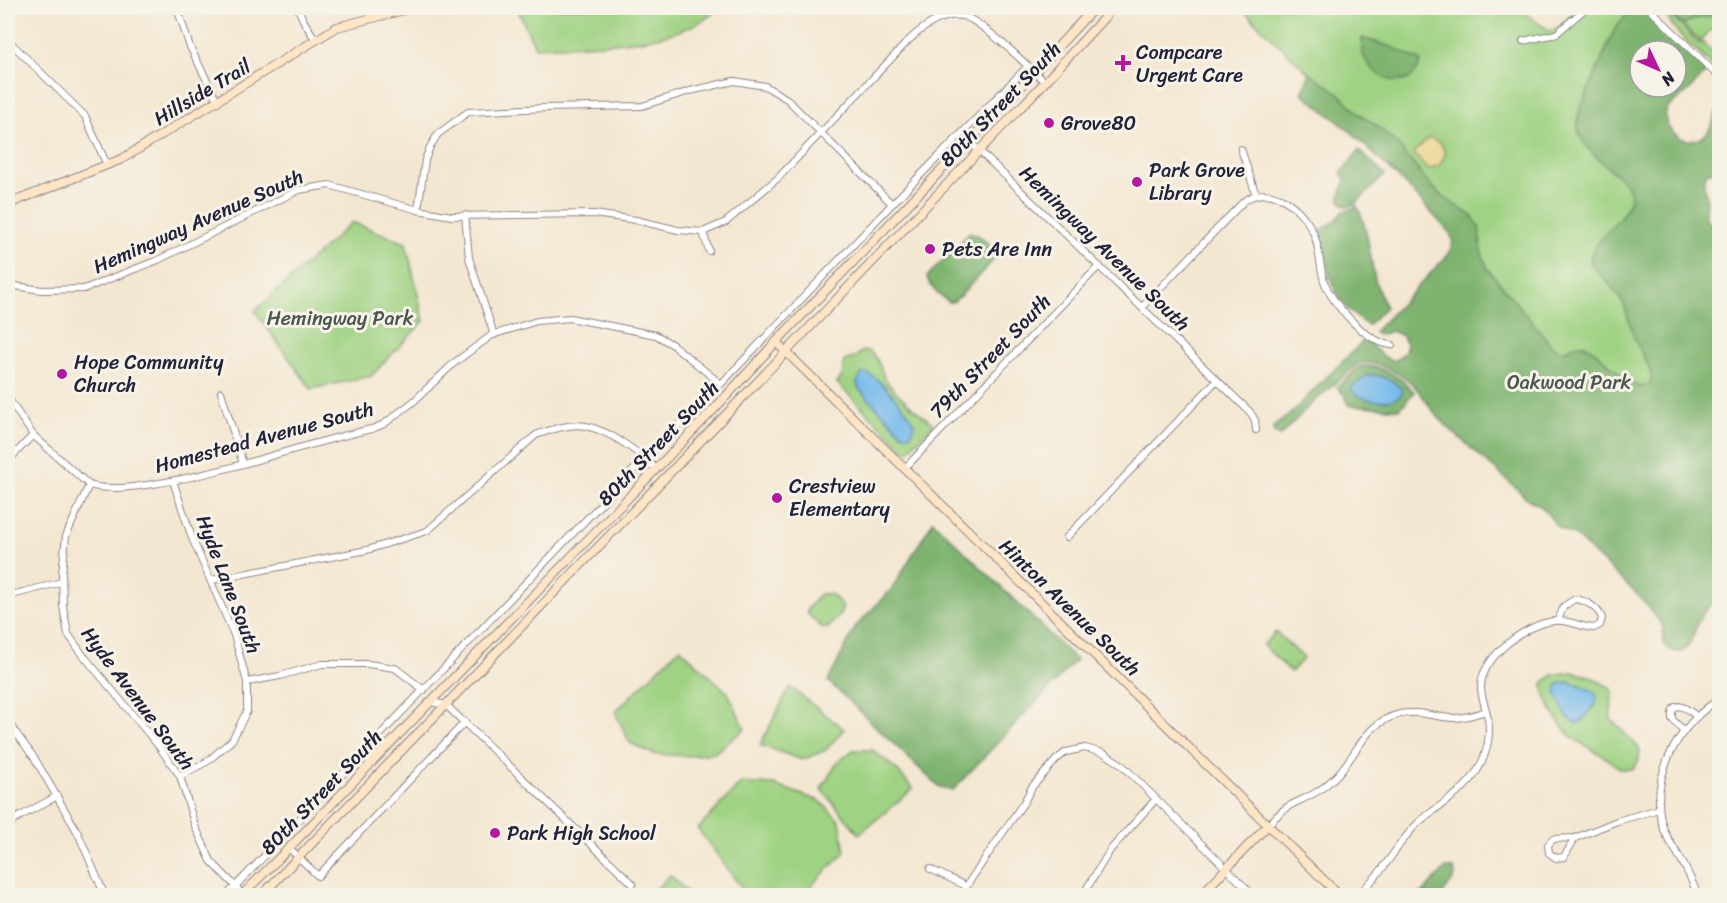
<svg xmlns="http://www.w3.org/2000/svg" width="1727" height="903" font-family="Sriracha,sans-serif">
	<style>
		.green { fill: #9fd282; stroke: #607a5e; stroke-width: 1.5; fill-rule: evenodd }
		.forest { fill: #7fb470; stroke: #506b56; stroke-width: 1.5; fill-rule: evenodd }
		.sand { fill: #eeda9e; stroke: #887e6c; stroke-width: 1.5 }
		.water { fill: #76baec; stroke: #4c6e94; stroke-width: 1.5 }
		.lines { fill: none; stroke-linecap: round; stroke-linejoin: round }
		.street-casing { stroke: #8b8486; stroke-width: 8 }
		.secondary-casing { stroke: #8b8486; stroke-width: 10 }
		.street { stroke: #fff; stroke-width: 6 }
		.secondary { stroke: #fde5c5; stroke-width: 8 }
		.poi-dot { fill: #b5179e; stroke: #f7f3e8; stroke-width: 2 }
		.labels { text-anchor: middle; stroke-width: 6; stroke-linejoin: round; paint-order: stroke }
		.poi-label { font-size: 20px; fill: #22223b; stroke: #f7f3e8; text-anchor: start }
		.street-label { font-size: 20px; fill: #22223b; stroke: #f7f3e8 }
		.park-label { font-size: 20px; fill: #485750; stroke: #f7f3e8 }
	</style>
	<rect width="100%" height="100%" fill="#f7f3e8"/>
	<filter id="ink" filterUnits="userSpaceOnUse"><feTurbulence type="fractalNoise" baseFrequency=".0167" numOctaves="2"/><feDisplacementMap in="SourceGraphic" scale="12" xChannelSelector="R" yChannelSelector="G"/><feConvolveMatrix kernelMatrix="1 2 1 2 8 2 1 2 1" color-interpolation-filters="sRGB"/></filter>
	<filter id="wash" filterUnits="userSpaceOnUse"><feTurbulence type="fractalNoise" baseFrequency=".008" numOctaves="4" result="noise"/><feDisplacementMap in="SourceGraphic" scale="24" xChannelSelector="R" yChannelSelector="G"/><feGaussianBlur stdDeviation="1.35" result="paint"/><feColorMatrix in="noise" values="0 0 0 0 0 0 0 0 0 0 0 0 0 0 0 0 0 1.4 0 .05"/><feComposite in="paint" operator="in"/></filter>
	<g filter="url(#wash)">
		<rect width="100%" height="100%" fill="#f4e7d1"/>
		<g class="green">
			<path d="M517 8H719C678 48 590 44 535 47Z"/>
			<path d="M1248 8H1517L1550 31 1560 26 1578 8H1642L1676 51H1640V87L1719 381V586L1395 360C1406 355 1409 346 1404 336L1391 331 1377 334 1473 231 1244 11Z"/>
			<path d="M1668 13 1700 44 1702 42 1719 57V73L1678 33 1666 16Z"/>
			<path d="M1716 14 1717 27 1710 31 1700 41 1683 25 1694 19Z"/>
			<path d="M352 222 406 243 424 321 371 376 311 389 255 311Z"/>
			<path d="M863 351H869C883 364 878 365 885 379 892 390 923 417 934 424L907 452 837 383 842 376 844 361 854 358Z"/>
			<path d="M820 594H831L842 605V612L828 628H822L807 613V609Z"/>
			<path d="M1276 632 1304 658 1291 672 1263 645Z"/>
			<path d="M680 648 728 693 745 729 714 753 686 756 653 754 630 743 615 712Z"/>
			<path d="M1571 672 1589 676 1611 688C1615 699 1609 709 1611 719L1640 749 1639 760 1634 768C1618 773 1614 762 1602 755 1573 739 1565 736 1549 705 1546 698 1542 691 1543 683L1553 675ZM1566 682 1581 685 1596 704 1581 722 1568 718 1556 693Z"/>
			<path d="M790 687 844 729 826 750 802 760 760 745Z"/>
			<path d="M853 750H873L897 770 913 789 859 834 821 789 837 763Z"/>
			<path d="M741 783 774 785 820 801 840 821 845 852 802 895H747L698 829Z"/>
			<path d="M670 875 690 895H650Z"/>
		</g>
		<g class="forest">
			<path d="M1631 8H1642L1707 71C1701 78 1695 85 1688 91 1681 98 1671 102 1667 110 1658 130 1690 150 1705 135 1713 127 1715 115 1719 105V171C1695 170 1706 187 1707 200 1707 207 1705 214 1707 221L1720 230 1719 597C1714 603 1706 608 1702 615 1692 628 1691 670 1663 644V626L1639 596 1574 535 1558 528 1545 510 1537 504 1527 499C1500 471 1469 449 1442 421 1429 409 1421 389 1406 379 1394 371 1375 360 1359 363L1309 406 1280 436 1274 433 1273 427 1289 415 1365 339C1376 350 1397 376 1407 347L1403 336 1392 331 1378 335 1374 332 1449 254 1453 241 1450 233 1406 185 1350 131 1302 93 1310 73 1340 94 1359 114 1376 125 1398 145 1429 184 1444 197 1473 217 1479 226 1481 251 1488 269 1553 347 1562 351C1568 350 1574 345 1580 344 1594 343 1621 382 1641 387L1649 384 1651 378 1650 370 1634 337 1624 304 1610 285 1592 266 1590 259C1594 237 1633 215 1630 193 1629 185 1622 180 1617 175 1597 158 1571 141 1579 112L1614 31ZM1640 51H1676V87H1640Z"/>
			<path d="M1674 8H1720L1715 15 1694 19 1683 25 1669 12Z"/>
			<path d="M1362 38 1392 47 1421 61C1411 95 1376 81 1364 57 1362 51 1362 44 1362 38Z"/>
			<path d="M1359 150 1385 175 1355 204 1348 207C1333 200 1342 191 1346 181L1341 173Z"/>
			<path d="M1357 206C1373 237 1368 277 1386 307L1368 325C1362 323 1358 318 1353 314 1327 288 1328 266 1319 232L1337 219 1343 211 1350 210Z"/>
			<path d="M970 232C979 234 995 247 996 257L959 297 953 302H949C941 297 929 287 927 277Z"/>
			<path d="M1360 366C1380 364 1402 378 1414 392L1400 409 1348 405 1345 396 1337 387Z"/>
			<path d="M933 521 1076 660 952 791 938 786 828 681 856 626 891 590Z"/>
			<path d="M1446 868 1454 869 1455 877 1442 895H1420Z"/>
		</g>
		<path class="sand" d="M1429 138 1441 143 1445 154 1440 165 1428 170 1415 155V151Z"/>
		<g class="water">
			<path d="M864 373C878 374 909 412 915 425L911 434 907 435 902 433 859 389 857 383 861 375Z"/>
			<path d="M1368 375C1381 375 1394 380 1402 390L1401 395C1390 404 1362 402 1352 391V387Z"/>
			<path d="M1570 682 1591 690 1597 696 1596 704 1578 724C1565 720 1561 704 1556 693L1558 684Z"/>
		</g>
	</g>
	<g filter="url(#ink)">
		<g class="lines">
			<defs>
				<g id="street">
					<path d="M177 8 190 47 218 102"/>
					<path d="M298 8 303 20 315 39"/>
					<path d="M1649 8 1720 78"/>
					<path d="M8 40 85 116 107 165"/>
					<path d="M1523 41 1556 34 1586 8"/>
					<path d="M969 141 1250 412 1255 420 1256 430"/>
					<path d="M1241 149 1256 195"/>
					<path d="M418 210 425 160 430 147 438 134 468 112 545 108 642 106 690 91 734 81 765 86 787 99 892 204"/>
					<path d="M465 215 469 258 494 335"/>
					<path d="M703 232 709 251"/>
					<path d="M8 285 42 290 84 289 158 260 299 190 329 185 418 210 452 216 594 214 636 220 678 230 703 232 726 222 778 178 909 40C922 28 942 13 962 16 979 18 1030 68 1045 82"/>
					<path d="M1142 307 1243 202C1269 181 1301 206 1313 232 1320 247 1319 265 1324 281 1332 304 1367 343 1392 345"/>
					<path d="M221 392 243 464"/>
					<path d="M8 398 33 435 89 485"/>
					<path d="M8 461 33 435"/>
					<path d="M905 468 1099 266"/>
					<path d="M173 481 192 538 234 635 247 682V711L232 740 208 761 180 776"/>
					<path d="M89 485C109 491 133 487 153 484 228 473 298 445 372 429L384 424 413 402 454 363 492 335 537 321 570 318 656 335 673 345 721 384"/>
					<path d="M89 485 66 536 62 573 63 606 68 634 83 655 157 744 180 776 195 826 211 861 238 889"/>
					<path d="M1067 537 1217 380"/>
					<path d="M212 580 367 550 427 531 536 435C550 430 570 423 586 426 610 431 639 452 656 469"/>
					<path d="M8 596 62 582"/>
					<path d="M247 682 280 676 322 664H368L395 668 424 690"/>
					<path d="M431 702 446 705 633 884"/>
					<path d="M8 722 35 759 78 833 105 896"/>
					<path d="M1684 731 1672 719C1670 697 1688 708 1697 717"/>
					<path d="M8 823 57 796"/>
					<path d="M1268 825C1275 818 1281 811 1289 806 1304 798 1319 793 1332 780 1358 757 1362 723 1400 714 1419 710 1436 718 1455 718 1466 718 1476 714 1486 711"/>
					<path d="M1575 838 1564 857 1556 858 1549 853 1548 845 1553 839 1575 838 1617 821 1659 809"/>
					<path d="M289 848 318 876 465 722"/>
					<path d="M930 869 966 886"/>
					<path d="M93 896 102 890"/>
					<path d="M226 896 645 458 721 384 892 204 1028 66"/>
					<path d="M962 896 969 882 1024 802 1032 787 1057 759 1066 752 1085 748 1104 753 1121 764 1254 896"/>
					<path d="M1082 896 1111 849 1156 799"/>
					<path d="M1357 896C1367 886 1377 876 1385 865 1395 852 1404 837 1416 825 1435 806 1463 795 1477 771 1487 755 1492 733 1487 714 1485 705 1481 697 1481 687 1481 657 1526 624 1554 621 1568 619 1580 627 1594 628L1600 625 1602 618C1598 608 1586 600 1575 599L1564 606 1558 620"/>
					<path d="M1698 896C1693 883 1687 870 1680 858 1675 849 1668 840 1664 830 1647 781 1677 724 1720 699"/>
				</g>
				<g id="secondary">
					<path d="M8 204 122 159 337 27 412 8"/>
					<path d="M776 342 1340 896"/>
					<path d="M241 896 289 848 718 405 776 342 1002 107 1094 8"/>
					<path d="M261 896 717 424 1045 82 1113 8"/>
					<path d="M1200 896 1268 825"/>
				</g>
			</defs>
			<use href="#street" class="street-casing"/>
			<use href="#secondary" class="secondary-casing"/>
			<use href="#street" class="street"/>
			<use href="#secondary" class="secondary"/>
		</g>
	</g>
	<g class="poi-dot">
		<path d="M1120 54h6v6h6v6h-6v6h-6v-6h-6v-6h6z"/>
		<circle cx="1049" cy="123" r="6"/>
		<circle cx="1137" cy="182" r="6"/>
		<circle cx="930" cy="249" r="6"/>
		<circle cx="62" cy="374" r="6"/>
		<circle cx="777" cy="498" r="6"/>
		<circle cx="495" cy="833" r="6"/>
	</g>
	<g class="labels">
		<g class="poi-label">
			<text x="1136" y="59">Compcare<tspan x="1136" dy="23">Urgent Care</tspan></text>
			<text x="1061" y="130">Grove80</text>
			<text x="1149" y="177">Park Grove<tspan x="1149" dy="23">Library</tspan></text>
			<text x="942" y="256">Pets Are Inn</text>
			<text x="74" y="369">Hope Community<tspan x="74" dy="23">Church</tspan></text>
			<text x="789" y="493">Crestview<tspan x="789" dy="23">Elementary</tspan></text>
			<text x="507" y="840">Park High School</text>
		</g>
		<g class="street-label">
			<text transform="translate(202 92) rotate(-31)" y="7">Hillside Trail</text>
			<text transform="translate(1000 104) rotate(-46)" y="7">80th Street South</text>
			<text transform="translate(198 221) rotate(-24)" y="7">Hemingway Avenue South</text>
			<text transform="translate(1105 248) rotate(44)" y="7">Hemingway Avenue South</text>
			<text transform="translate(990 356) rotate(-46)" y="7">79th Street South</text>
			<text transform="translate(264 437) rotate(-15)" y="7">Homestead Avenue South</text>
			<text transform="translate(658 443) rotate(-46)" y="7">80th Street South</text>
			<text transform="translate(229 584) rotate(69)" y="7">Hyde Lane South</text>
			<text transform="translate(1070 607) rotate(44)" y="7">Hinton Avenue South</text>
			<text transform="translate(138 698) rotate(53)" y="7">Hyde Avenue South</text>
			<text transform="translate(321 792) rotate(-46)" y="7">80th Street South</text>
		</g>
		<g class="park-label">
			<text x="340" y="325">Hemingway Park</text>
			<text x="1569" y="389">Oakwood Park</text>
		</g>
	</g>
	<rect width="1727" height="903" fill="none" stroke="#f7f3e8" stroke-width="30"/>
	<g transform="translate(1658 69) rotate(134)"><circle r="28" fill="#f7f3e8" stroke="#a29fa3" stroke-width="1.5"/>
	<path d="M0-4.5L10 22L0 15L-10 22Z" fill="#b5179e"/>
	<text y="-9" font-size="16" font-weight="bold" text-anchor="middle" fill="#22223b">N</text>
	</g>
</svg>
